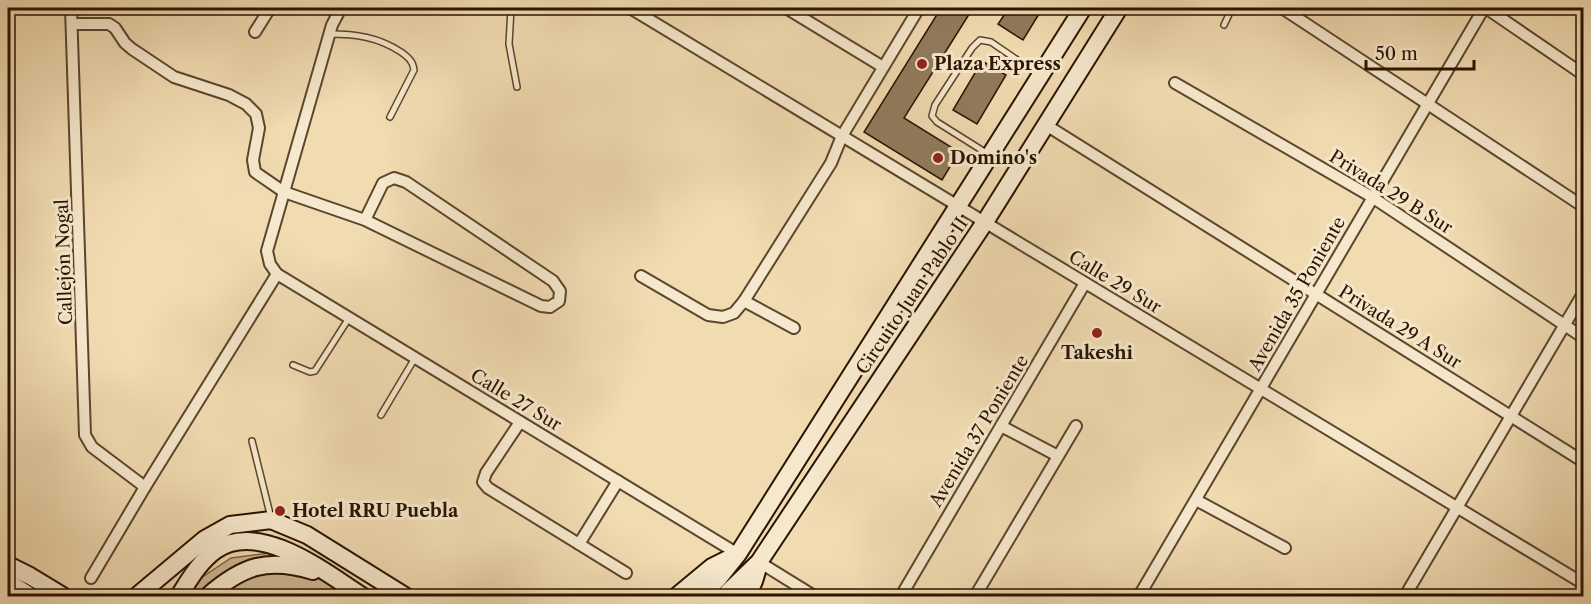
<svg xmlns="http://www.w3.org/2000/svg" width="1591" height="604" font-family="'Libre Caslon Text',serif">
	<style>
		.green { fill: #cfb993; stroke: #7c664a; stroke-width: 1.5 }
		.building { fill: #917b5d; stroke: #2a1301; stroke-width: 1.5 }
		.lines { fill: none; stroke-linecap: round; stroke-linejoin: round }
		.lane-casing { stroke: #5c452d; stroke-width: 8 }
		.street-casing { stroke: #5c452d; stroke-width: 14 }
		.secondary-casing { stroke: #2a1301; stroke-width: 20 }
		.lane { stroke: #f6e8cc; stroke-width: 5 }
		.street { stroke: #f6e8cc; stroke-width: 10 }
		.secondary { stroke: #f6e8cc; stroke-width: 16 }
		.poi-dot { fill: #8f2418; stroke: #f6e8cc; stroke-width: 2 }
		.labels { text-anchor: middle; stroke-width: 6; stroke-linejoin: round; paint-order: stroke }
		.poi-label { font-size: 18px; font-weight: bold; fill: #2a1301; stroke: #f6e8cc; text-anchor: start }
		.street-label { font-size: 18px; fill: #2a1301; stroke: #f6e8cc }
	</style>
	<rect width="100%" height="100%" fill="#f1dbb1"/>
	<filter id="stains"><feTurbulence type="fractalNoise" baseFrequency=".00333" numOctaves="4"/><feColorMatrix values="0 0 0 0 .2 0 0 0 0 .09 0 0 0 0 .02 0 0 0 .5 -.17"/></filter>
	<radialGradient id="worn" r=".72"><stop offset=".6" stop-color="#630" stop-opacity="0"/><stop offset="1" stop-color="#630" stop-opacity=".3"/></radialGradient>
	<path class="green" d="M294 550 367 596H174L231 558Z"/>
	<g class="building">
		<path d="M941 8H973L904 118 959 152 942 180 864 132Z"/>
		<path d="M1009 8H1028L1039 14 1023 40 998 24Z"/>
		<path d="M982 61 1006 75 977 124 953 110Z"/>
	</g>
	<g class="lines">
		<defs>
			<g id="lane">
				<path d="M511 8 509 44 517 87"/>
				<path d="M1224 25 1232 8"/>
				<path d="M329 34C356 34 378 37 401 52 408 57 413 61 414 70L390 117"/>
				<path d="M988 154 937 122 932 116 935 105 972 48 980 40 991 42 1039 75"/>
				<path d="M293 365 310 372 315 371 349 318"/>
				<path d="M381 415 415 358"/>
				<path d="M252 441 271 518"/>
			</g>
			<g id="street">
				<path d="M71 8 85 435 92 447 145 487"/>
				<path d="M341 8 332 25 267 251 270 264 277 274 738 554"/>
				<path d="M630 8 1584 584"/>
				<path d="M786 8 883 67"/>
				<path d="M1282 8 1584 207"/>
				<path d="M1486 8 1584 75"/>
				<path d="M72 24H109L115 28 125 43 132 49 174 77 229 95 246 104 256 114 259 128 253 160 255 172 284 192 365 220 541 306 550 307 559 301 560 291 553 281 406 182 394 178 383 183 365 220"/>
				<path d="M255 32 270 8"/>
				<path d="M1175 83 1372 197 1584 338"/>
				<path d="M1046 125 1584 462"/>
				<path d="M641 276 708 315 723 317 734 313 744 301 831 163 842 136 919 8"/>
				<path d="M744 301 794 328"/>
				<path d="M520 422 486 473 483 482 488 488 626 573"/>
				<path d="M1001 426 1058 456"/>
				<path d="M1196 500 1285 548"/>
				<path d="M579 544 618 481"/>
				<path d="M759 562 814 596"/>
				<path d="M91 578 145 487 277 274"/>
				<path d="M977 593 1076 426"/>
				<path d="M901 596 1085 283"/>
				<path d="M1139 596 1484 8"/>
				<path d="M1405 596 1584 292"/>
			</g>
			<g id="secondary">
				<path d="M8 565 30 576 63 596"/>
				<path d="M8 582 30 596"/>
				<path d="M137 596 205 539 230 525 271 520 307 535 405 596"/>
				<path d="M179 596C189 580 200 561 216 550 260 520 326 573 362 596"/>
				<path d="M208 596C242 566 268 557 313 571"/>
				<path d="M677 596 712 567 734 556"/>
				<path d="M700 596 718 579 738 554 1083 8"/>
				<path d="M724 596 759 562 985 222 1119 8"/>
				<path d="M744 596C754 587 756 575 759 563"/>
			</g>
		</defs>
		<use href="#lane" class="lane-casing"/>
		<use href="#street" class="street-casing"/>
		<use href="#secondary" class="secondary-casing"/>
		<use href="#lane" class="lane"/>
		<use href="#street" class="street"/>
		<use href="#secondary" class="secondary"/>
	</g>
	<g class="poi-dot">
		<circle cx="922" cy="64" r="6"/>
		<circle cx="938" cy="158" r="6"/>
		<circle cx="1097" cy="333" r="6"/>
		<circle cx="280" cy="511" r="6"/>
	</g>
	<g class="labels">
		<g class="poi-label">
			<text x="934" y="70">Plaza Express</text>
			<text x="950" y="164">Domino's</text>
			<text x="1097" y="359" text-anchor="middle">Takeshi</text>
			<text x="292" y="517">Hotel RRU Puebla</text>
		</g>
		<g class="street-label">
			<text transform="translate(1391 192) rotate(32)" y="6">Privada 29 B Sur</text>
			<text transform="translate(64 262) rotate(-92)" y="6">Callejón Nogal</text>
			<text transform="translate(1115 282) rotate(31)" y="6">Calle 29 Sur</text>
			<text transform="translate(1297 294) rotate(-60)" y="6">Avenida 35 Poniente</text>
			<text transform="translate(912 296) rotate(-56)" y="6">Circuito Juan Pablo II</text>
			<text transform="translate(1400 327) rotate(32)" y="6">Privada 29 A Sur</text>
			<text transform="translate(516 400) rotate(31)" y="6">Calle 27 Sur</text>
			<text transform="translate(979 431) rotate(-59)" y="6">Avenida 37 Poniente</text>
		</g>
	</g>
	<rect width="1591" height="604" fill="none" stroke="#f1dbb1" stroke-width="30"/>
	<rect x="9" y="9" width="1573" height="586" fill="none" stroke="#2a1301" stroke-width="3"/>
	<rect x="15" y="15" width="1561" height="574" fill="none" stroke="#2a1301" stroke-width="1.5"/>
	<path d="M1366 60v9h108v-9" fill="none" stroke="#2a1301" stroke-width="3"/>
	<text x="1375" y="60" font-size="18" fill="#2a1301" stroke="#f6e8cc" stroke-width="4.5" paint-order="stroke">50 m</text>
	<rect width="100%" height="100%" filter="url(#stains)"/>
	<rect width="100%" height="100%" fill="url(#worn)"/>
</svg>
